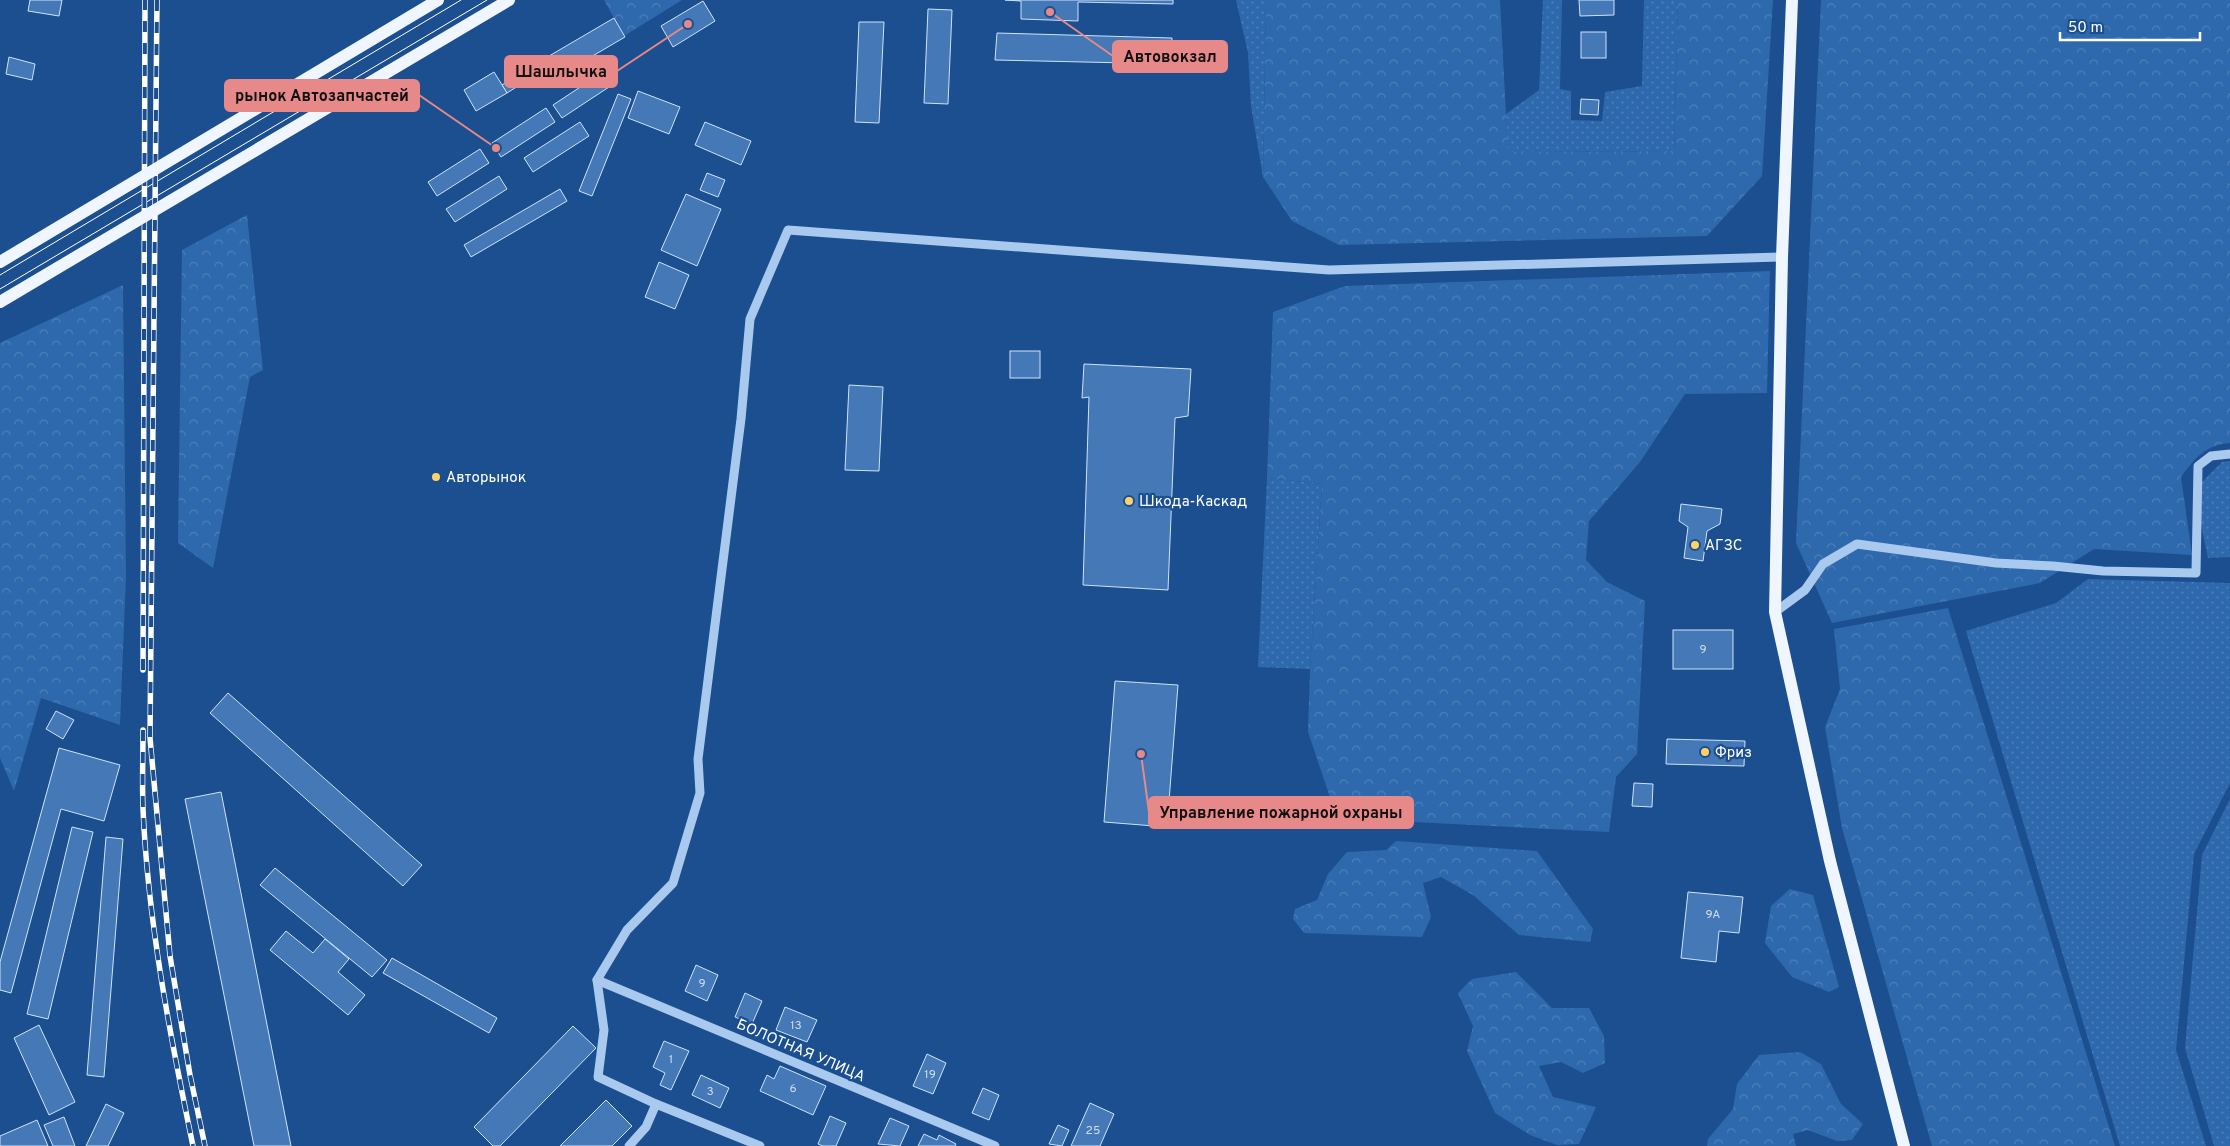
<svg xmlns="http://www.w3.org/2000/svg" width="2230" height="1146" font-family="Overpass,sans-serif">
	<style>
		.grass { fill: url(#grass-dots) }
		.forest { fill: url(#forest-crowns) }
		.building { fill: #4478b7; stroke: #cfe3fa }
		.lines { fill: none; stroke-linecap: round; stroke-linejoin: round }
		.minor { stroke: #a9c9ee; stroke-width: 9 }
		.major { stroke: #f0f6ff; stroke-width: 12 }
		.tram { stroke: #fff; stroke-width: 1 }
		.rail-casing { stroke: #fff; stroke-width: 5.5 }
		.rail { stroke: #1b4f8f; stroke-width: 4; stroke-dasharray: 11; stroke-linecap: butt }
		.major-bridge { stroke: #f0f6ff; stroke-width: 12 }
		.poi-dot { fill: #ffd166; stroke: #1b4f8f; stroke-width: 2 }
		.labels { text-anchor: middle; stroke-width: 4.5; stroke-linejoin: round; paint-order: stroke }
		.number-label { font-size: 12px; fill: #d0dded }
		.poi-label { font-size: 15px; fill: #fff; stroke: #1b4f8f; text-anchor: start }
		.street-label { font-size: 15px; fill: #fff; stroke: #1b4f8f }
		.leader { fill: none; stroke: #e88989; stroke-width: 2 }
		.callout-dot { fill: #e88989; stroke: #1b4f8f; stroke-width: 2 }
		.callout { fill: #e88989; stroke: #e88989; stroke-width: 2 }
		.callout-label { font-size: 16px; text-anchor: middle; font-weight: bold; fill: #111 }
	</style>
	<defs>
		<pattern id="grass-dots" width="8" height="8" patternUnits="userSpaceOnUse" patternTransform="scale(1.25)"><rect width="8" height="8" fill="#2e69ad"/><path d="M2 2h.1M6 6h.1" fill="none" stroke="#4d80b9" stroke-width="1.8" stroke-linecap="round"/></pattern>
		<pattern id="forest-crowns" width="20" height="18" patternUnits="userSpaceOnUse" patternTransform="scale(1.25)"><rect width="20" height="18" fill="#2e69ad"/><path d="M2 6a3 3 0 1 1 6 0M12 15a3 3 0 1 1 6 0" fill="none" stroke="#4d80b9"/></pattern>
	</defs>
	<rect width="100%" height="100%" fill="#1b4f8f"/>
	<g class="grass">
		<path d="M1236 0H1266L1263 177 1251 106 1248 53Z"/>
		<path d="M1543 0H1562L1560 89 1571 91V120L1602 121 1605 92 1642 86 1644 0H1678L1674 151 1507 152 1506 114 1539 90Z"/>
		<path d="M2230 461V557L2208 558 2194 490 2222 462Z"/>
		<path d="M1267 478 1322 484 1310 669 1258 667Z"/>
		<path d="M2088 579 2230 583V783L2194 854 2176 1050 2206 1146H2120L1966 631 2056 603Z"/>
		<path d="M2230 799V1146H2214L2185 1048 2202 855Z"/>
	</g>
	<g class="forest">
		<path d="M604 0H682L624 36Z"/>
		<path d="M1266 0H1500L1508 152 1674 151 1678 0H1773L1762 176 1707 236 1339 245 1292 221 1263 177Z"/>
		<path d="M1821 0H2230V443C2205 445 2195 458 2181 477L2192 555 2094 549 2040 583 1832 623 1796 543Z"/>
		<path d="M247 215 263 370 250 377 213 568 178 543 182 250Z"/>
		<path d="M1770 271 1767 393 1685 394 1640 462 1589 521 1586 560 1607 582 1645 601 1637 754 1616 777 1609 832 1337 818 1308 732 1310 669 1322 484 1267 478 1273 312 1345 286Z"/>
		<path d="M123 285 126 576 120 725 41 698 14 791 0 758V343Z"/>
		<path d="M1948 608 2115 1146H1932L1842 828 1825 727 1840 689 1834 629Z"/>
		<path d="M1396 841 1537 851 1593 929 1590 942 1519 935 1473 895 1441 877 1423 883 1431 917 1422 937 1304 933 1293 919 1295 909 1317 900 1328 874 1347 852 1386 850Z"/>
		<path d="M1790 889 1813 895 1839 987 1829 992 1792 977 1765 943 1771 906Z"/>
		<path d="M1516 972 1552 1008H1589L1604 1036 1605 1063 1583 1073 1561 1062 1539 1066 1553 1097 1596 1107 1579 1144 1557 1145 1530 1135 1495 1113 1467 1051 1473 1026 1458 993 1472 979Z"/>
		<path d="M1800 1052 1821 1064 1841 1104 1863 1124 1852 1140 1837 1141 1808 1130 1793 1134 1796 1146H1707L1708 1139 1733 1109 1737 1084 1759 1055Z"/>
	</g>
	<g class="building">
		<path d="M30 0H62L59 16 28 11Z"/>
		<path d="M1005 0H1173V4L1078 2V21L1021 19V1Z"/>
		<path d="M1579 0H1614V15L1580 16Z"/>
		<path d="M703 1 715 21 673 47 661 26Z"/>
		<path d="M928 9 952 10 948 104 924 103Z"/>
		<path d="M614 18 625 37 543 85 532 66Z"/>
		<path d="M859 22H884L879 123 855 122Z"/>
		<rect x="1581" y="32" width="25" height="26"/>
		<path d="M997 33 1172 38V64L995 60Z"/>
		<path d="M9 57 35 64 32 80 6 74Z"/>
		<path d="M532 66 537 74 507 93 502 85Z"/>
		<path d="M494 72 507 93 476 111 464 90Z"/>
		<path d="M603 72 612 85 562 118 553 105Z"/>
		<path d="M638 91 680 107 669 134 628 118Z"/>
		<path d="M618 94 631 99 592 196 579 191Z"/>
		<path d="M1581 99 1599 100 1598 115 1580 114Z"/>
		<path d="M546 108 555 122 501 157 492 143Z"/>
		<path d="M580 122 589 136 533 172 524 158Z"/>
		<path d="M705 122 751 141 741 165 695 145Z"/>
		<path d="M480 149 489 163 437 196 428 182Z"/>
		<path d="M707 173 725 180 718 197 700 190Z"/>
		<path d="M499 176 507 189 455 222 446 209Z"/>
		<path d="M560 189 567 201 471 257 464 245Z"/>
		<path d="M686 194 721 209 697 266 661 250Z"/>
		<path d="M659 262 689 275 675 309 645 297Z"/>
		<rect x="1010" y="351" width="30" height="27"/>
		<path d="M1084 364 1191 369 1188 416 1175 418 1168 590 1083 585 1089 397 1082 398Z"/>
		<path d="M849 385 883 387 879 471 845 470Z"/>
		<path d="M1681 504 1722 509 1720 524 1707 531 1703 561 1684 558 1688 527 1679 521Z"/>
		<rect x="1673" y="630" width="60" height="39"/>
		<path d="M1115 681 1178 685 1167 827 1104 822Z"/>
		<path d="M228 693 422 865 403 886 210 713Z"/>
		<path d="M56 711 74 720 63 739 46 729Z"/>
		<path d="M1667 739 1745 741 1744 766 1666 764Z"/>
		<path d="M59 748 120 765 104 821 61 809 11 993 0 990V962Z"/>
		<path d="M1634 783 1653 784 1652 807 1632 806Z"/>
		<path d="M221 792 291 1146H254L185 799Z"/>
		<path d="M72 827 93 832 48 1019 27 1014Z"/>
		<path d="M106 837 123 839 104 1077 87 1075Z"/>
		<path d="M275 868 387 960 372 977 260 885Z"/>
		<path d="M1688 892 1743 897 1739 933 1719 931 1716 962 1681 958Z"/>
		<path d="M286 931 313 953 325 939 349 959 338 972 365 995 348 1015 270 950Z"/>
		<path d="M392 958 497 1018 489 1033 383 973Z"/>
		<path d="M696 965 718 975 707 1001 685 991Z"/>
		<path d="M745 993 762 1001 752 1024 735 1017Z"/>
		<path d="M785 1007 817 1020 807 1042 776 1030Z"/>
		<path d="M39 1025 75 1102 49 1115 14 1038Z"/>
		<path d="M573 1026 596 1048 500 1146H493L474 1127Z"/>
		<path d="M664 1041 689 1051 671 1090 660 1085 665 1073 653 1067Z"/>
		<path d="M927 1054 946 1063 933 1094 913 1086Z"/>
		<path d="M780 1066 826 1086 813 1115 760 1091 767 1075 774 1079Z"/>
		<path d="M701 1075 729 1088 720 1108 692 1095Z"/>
		<path d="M983 1088 999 1095 989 1120 972 1113Z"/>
		<path d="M606 1100 632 1126 612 1146H560Z"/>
		<path d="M1090 1103 1114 1114 1100 1146H1071Z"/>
		<path d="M106 1104 124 1113 108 1146H86Z"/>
		<path d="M830 1116 846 1123 836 1146H823L818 1144Z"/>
		<path d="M64 1117 75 1146H53L44 1125Z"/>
		<path d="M890 1118 909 1126 900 1146 878 1144Z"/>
		<path d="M37 1120 48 1146H0V1136Z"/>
		<path d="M1058 1125 1069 1130 1062 1146 1049 1144Z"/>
		<path d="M924 1134 937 1140 939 1135 956 1144 955 1146H918Z"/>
	</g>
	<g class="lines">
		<g class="minor">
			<path d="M1775 612 1805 590 1823 564 1857 544 1996 563 2053 566 2103 571 2196 573 2198 466 2211 456 2230 454"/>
			<path d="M597 980 995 1146"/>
			<path d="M656 1104 598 1077 604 1030 597 980 627 930 673 883 700 793 698 759 741 419 750 319 788 230 1329 270 1782 257"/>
			<path d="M629 1146 646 1127 656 1104 760 1146"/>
		</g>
		<path class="major" d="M1792 0 1782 257 1775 612 1830 861 1904 1146"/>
		<g class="tram">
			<path d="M0 275 461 0"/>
			<path d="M0 289 487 0"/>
		</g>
		<defs>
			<g id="rail">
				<path d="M157 0 150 738 170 956 190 1075 205 1146"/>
				<path d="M143 670 145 0"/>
				<path d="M143 730C143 756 142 783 143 809 148 923 170 1035 193 1146"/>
			</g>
		</defs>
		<use href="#rail" class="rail-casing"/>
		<use href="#rail" class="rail"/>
		<g class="major-bridge">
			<path d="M0 262 438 0"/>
			<path d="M0 302 509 0"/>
		</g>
	</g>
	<g class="poi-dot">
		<circle cx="436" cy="477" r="5"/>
		<circle cx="1129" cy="501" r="5"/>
		<circle cx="1695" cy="545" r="5"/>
		<circle cx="1705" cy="752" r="5"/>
	</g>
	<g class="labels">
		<g class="number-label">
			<text x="1703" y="653">9</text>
			<text x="1713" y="918">9А</text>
			<text x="702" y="987">9</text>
			<text x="796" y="1029">13</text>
			<text x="671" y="1063">1</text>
			<text x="930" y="1078">19</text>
			<text x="793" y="1092">6</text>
			<text x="710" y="1095">3</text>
			<text x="1093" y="1134">25</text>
		</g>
		<g class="poi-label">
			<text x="446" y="482">Авторынок</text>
			<text x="1139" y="506">Шкода-Каскад</text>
			<text x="1705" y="550">АГЗС</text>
			<text x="1715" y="757">Фриз</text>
		</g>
		<g class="street-label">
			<text transform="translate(801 1050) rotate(23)" y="5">БОЛОТНАЯ УЛИЦА</text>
		</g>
	</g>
	<path class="leader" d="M1050 12L1113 56M688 24L617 71M496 148L419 95M1141 754L1149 812"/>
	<g class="callout-dot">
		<circle cx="1050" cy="12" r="5"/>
		<circle cx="688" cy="24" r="5"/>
		<circle cx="496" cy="148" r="5"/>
		<circle cx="1141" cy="754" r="5"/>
	</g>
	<g class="callout">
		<rect x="1113" y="41" width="114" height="31" rx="5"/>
		<rect x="505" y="56" width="112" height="31" rx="5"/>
		<rect x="225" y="80" width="194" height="31" rx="5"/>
		<rect x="1149" y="797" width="264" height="31" rx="5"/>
	</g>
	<g class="callout-label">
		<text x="1170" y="62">Автовокзал</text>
		<text x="561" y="77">Шашлычка</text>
		<text x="322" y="101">рынок Автозапчастей</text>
		<text x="1281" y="818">Управление пожарной охраны</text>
	</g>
	<path d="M2060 32v8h140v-8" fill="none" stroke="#ffffff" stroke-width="2.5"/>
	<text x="2068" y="32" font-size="15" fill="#ffffff" stroke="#1b4f8f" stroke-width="4" paint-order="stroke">50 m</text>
</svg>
